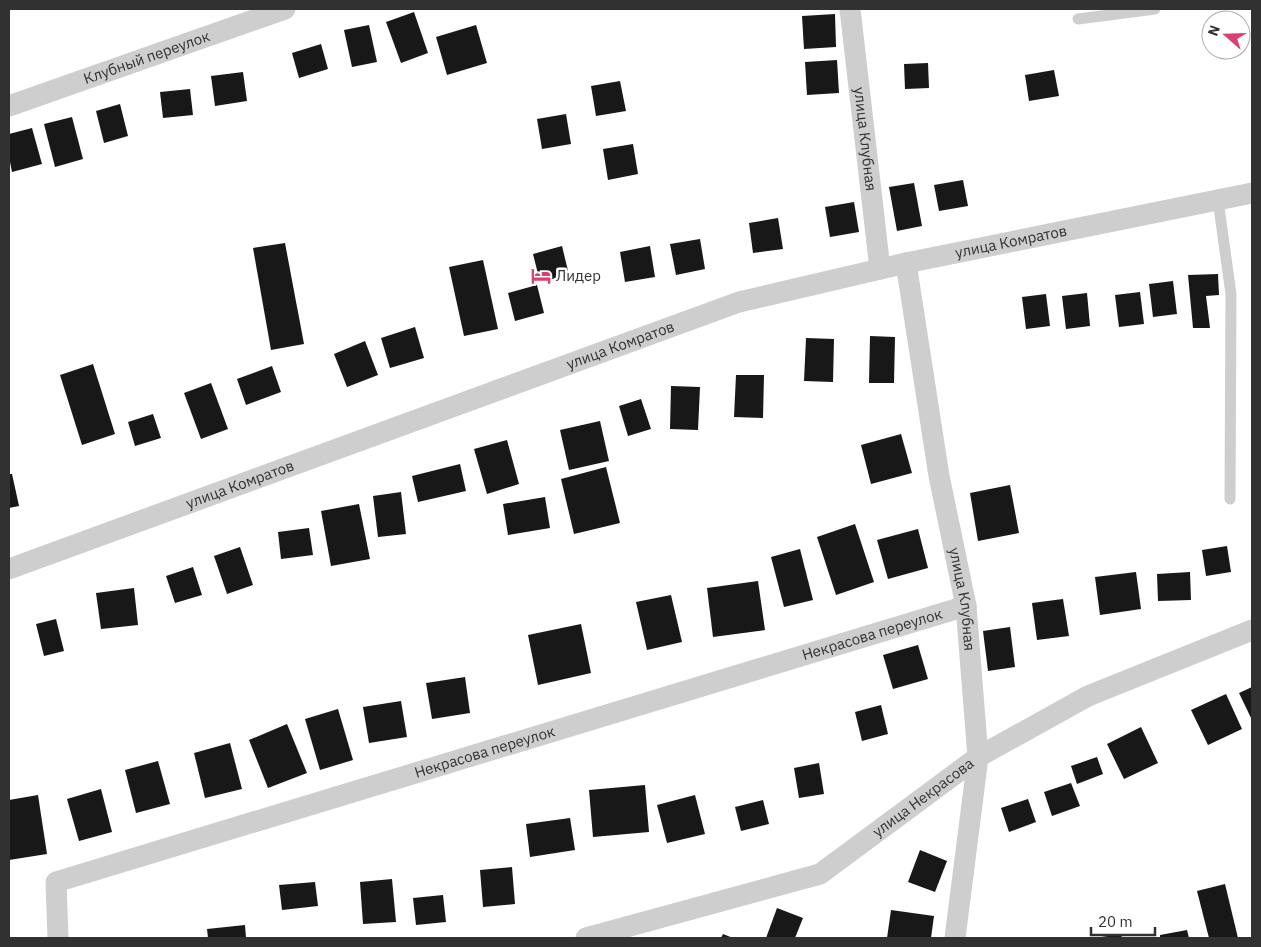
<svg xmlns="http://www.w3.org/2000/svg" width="1261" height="947" font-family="'IBM Plex Sans',sans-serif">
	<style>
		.building { fill: #181818 }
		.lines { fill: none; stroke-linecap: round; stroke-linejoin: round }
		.lane { stroke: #cecece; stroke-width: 11 }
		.street { stroke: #cecece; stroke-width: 21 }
		.labels { text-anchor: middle; stroke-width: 5; stroke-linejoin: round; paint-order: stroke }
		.street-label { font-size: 15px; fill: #313131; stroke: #fff }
		.poi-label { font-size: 15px; fill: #313131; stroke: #fff; text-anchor: start }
	</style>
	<rect width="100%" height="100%" fill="#fff"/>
	<g class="building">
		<path d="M414 12 428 53 401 63 386 22Z"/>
		<path d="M835 14 836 47 804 49 802 16Z"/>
		<path d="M369 25 377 62 352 67 344 30Z"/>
		<path d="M476 25 487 63 447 75 436 37Z"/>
		<path d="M321 44 328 69 299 78 292 53Z"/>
		<path d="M837 60 839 93 807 95 805 62Z"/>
		<path d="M928 63 929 88 905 89 904 64Z"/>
		<path d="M1054 70 1059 96 1029 101 1025 75Z"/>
		<path d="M243 72 247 101 215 106 211 76Z"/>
		<path d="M620 81 626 111 596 116 591 86Z"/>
		<path d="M190 89 193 115 163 118 160 92Z"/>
		<path d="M120 104 128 136 104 143 96 111Z"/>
		<path d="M566 114 571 144 542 149 537 119Z"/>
		<path d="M72 117 83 159 55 167 44 124Z"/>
		<path d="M32 128 42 164 12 172 9 157V134Z"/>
		<path d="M633 144 638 174 608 180 603 149Z"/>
		<path d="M963 180 968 206 939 211 934 185Z"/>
		<path d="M914 183 922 226 897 231 889 187Z"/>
		<path d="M854 202 859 232 830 237 825 207Z"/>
		<path d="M778 218 783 249 753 253 749 223Z"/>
		<path d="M700 239 705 269 676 275 670 244Z"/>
		<path d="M285 243 304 344 271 350 253 248Z"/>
		<path d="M562 246 569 275 540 282 533 254Z"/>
		<path d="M650 246 655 277 625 282 620 252Z"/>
		<path d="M483 260 498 329 464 336 449 267Z"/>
		<path d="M1218 274 1219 295 1206 296 1210 328H1193L1188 275Z"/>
		<path d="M1173 281 1177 314 1153 317 1149 284Z"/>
		<path d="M537 285 544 313 515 321 508 293Z"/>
		<path d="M1140 292 1144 324 1119 327 1115 295Z"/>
		<path d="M1087 293 1090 326 1066 329 1062 296Z"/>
		<path d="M1046 294 1050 326 1026 329 1022 297Z"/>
		<path d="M415 327 424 358 390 368 381 338Z"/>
		<path d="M870 336 895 337 894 383H869Z"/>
		<path d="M806 338 834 339 833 382 804 381Z"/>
		<path d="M365 341 378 375 347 387 334 354Z"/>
		<path d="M93 364 115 434 82 445 60 375Z"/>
		<path d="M272 366 281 392 246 405 237 379Z"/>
		<path d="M736 375H764L763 418 734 417Z"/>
		<path d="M211 383 228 429 201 439 184 393Z"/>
		<path d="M671 386 700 387 698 430 670 429Z"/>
		<path d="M641 399 651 429 628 436 619 406Z"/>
		<path d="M153 414 161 438 135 446 128 422Z"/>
		<path d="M600 421 609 461 569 470 560 430Z"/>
		<path d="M901 434 912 473 871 484 861 445Z"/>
		<path d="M507 440 519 484 487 494 474 449Z"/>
		<path d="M460 464 466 491 418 502 412 476Z"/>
		<path d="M606 467 620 523 574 534 561 479Z"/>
		<path d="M9 474H12L19 506 9 508Z"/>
		<path d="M1010 485 1019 533 978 541 970 493Z"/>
		<path d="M401 492 406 534 378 537 373 496Z"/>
		<path d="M545 497 550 528 508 535 503 504Z"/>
		<path d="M359 504 370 559 331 566 321 511Z"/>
		<path d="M855 524 874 582 836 595 817 537Z"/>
		<path d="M309 528 313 555 281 559 278 532Z"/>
		<path d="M918 529 928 568 888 579 877 540Z"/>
		<path d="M1227 546 1231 572 1206 576 1202 550Z"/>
		<path d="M240 547 253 585 227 594 214 556Z"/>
		<path d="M800 549 813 600 784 607 771 557Z"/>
		<path d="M193 567 202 595 175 603 166 576Z"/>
		<path d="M1136 572 1141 609 1100 615 1095 577Z"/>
		<path d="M1190 572 1191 600 1158 601 1157 574Z"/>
		<path d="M758 581 765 630 713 637 707 588Z"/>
		<path d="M134 588 138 625 101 629 96 593Z"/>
		<path d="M671 595 682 642 647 650 636 602Z"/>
		<path d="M1063 599 1069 636 1037 640 1032 603Z"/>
		<path d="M56 619 64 651 44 656 36 624Z"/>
		<path d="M581 624 591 673 538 685 528 635Z"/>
		<path d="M1010 627 1015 667 988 671 983 631Z"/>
		<path d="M918 645 928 679 893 689 883 655Z"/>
		<path d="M465 677 470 713 432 719 426 683Z"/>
		<path d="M1252 687V720L1239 693Z"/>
		<path d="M1226 694 1242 729 1208 745 1191 710Z"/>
		<path d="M401 701 407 737 369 743 363 707Z"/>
		<path d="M881 705 888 734 862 741 855 712Z"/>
		<path d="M338 709 353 760 320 770 305 719Z"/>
		<path d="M287 724 307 773 268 788 249 740Z"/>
		<path d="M1141 727 1158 763 1124 779 1107 744Z"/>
		<path d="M230 743 242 789 205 798 194 753Z"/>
		<path d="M1097 757 1103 774 1077 784 1071 766Z"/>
		<path d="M158 761 170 804 136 813 125 770Z"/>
		<path d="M819 763 824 794 799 798 794 768Z"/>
		<path d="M1071 783 1080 806 1052 816 1044 792Z"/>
		<path d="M645 785 649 832 593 837 589 790Z"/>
		<path d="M101 789 112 832 79 841 67 799Z"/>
		<path d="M38 795 47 854 9 860V800Z"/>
		<path d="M695 795 705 834 667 843 657 805Z"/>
		<path d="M1028 799 1036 822 1009 832 1001 808Z"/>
		<path d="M763 800 769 824 741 831 735 807Z"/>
		<path d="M570 818 575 850 530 857 526 824Z"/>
		<path d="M920 850 947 861 935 892 908 882Z"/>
		<path d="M512 867 515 904 483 907 480 870Z"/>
		<path d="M392 879 396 922 363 924 360 882Z"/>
		<path d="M315 882 318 906 282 910 279 885Z"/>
		<path d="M1225 884 1238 938H1209L1197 891Z"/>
		<path d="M443 895 446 922 416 925 413 898Z"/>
		<path d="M777 908 803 918 795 938H766Z"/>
		<path d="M891 910 934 916 931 938H887Z"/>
		<path d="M245 925 246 938H208L207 929Z"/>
		<path d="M1187 930 1189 938H1160V935Z"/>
		<path d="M723 934 733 938H721Z"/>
		<path d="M1121 934 1122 938H1101V937Z"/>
	</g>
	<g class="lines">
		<g class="lane">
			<path d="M1078 19 1155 9"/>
			<path d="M1218 200 1231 294 1230 499"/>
		</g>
		<g class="street">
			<path id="s1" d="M850 9 880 269"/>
			<path id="s2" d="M9 106 285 9"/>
			<path id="s3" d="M906 263 939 476 966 606 978 757 955 938"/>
			<path id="s4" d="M9 569 739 302 906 263 1252 193"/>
			<path id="s5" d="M58 938 56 882 966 606"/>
			<path id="s6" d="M586 938 820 874 978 757 1088 696 1252 630"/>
		</g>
	</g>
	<defs>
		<symbol id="hotel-bare" viewBox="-9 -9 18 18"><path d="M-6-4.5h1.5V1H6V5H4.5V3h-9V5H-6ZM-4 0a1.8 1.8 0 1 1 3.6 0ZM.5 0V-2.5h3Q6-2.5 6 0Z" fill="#da4170" stroke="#fff" stroke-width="2.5" paint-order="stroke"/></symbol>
	</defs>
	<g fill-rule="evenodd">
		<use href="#hotel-bare" x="527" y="262" width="28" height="28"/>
	</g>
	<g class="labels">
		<g class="street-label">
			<text dy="5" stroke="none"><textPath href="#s2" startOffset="146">Клубный переулок</textPath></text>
			<text dy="5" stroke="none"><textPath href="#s1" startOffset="131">улица Клубная</textPath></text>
			<text dy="5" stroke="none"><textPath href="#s4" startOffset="1056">улица Комратов</textPath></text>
			<text dy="5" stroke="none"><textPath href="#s4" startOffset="651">улица Комратов</textPath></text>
			<text dy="5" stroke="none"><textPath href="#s4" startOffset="246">улица Комратов</textPath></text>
			<text dy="5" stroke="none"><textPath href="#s3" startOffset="341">улица Клубная</textPath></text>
			<text dy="5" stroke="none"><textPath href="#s5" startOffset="909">Некрасова переулок</textPath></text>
			<text dy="5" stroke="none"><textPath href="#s5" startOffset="504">Некрасова переулок</textPath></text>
			<text dy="5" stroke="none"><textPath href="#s6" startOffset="371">улица Некрасова</textPath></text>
		</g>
		<g class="poi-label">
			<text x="556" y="281">Лидер</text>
		</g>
	</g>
	<rect width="1261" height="947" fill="none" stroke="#313131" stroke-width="20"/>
	<g transform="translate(1226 35) rotate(290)"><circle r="24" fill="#ffffff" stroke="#adadad"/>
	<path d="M0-4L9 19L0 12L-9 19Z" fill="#da4170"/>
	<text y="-8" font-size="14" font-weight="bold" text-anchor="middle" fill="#313131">N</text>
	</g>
	<path d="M1091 927v8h64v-8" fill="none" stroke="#313131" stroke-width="2.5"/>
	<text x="1098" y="927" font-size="15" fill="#313131" stroke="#ffffff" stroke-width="4" paint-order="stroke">20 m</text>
</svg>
